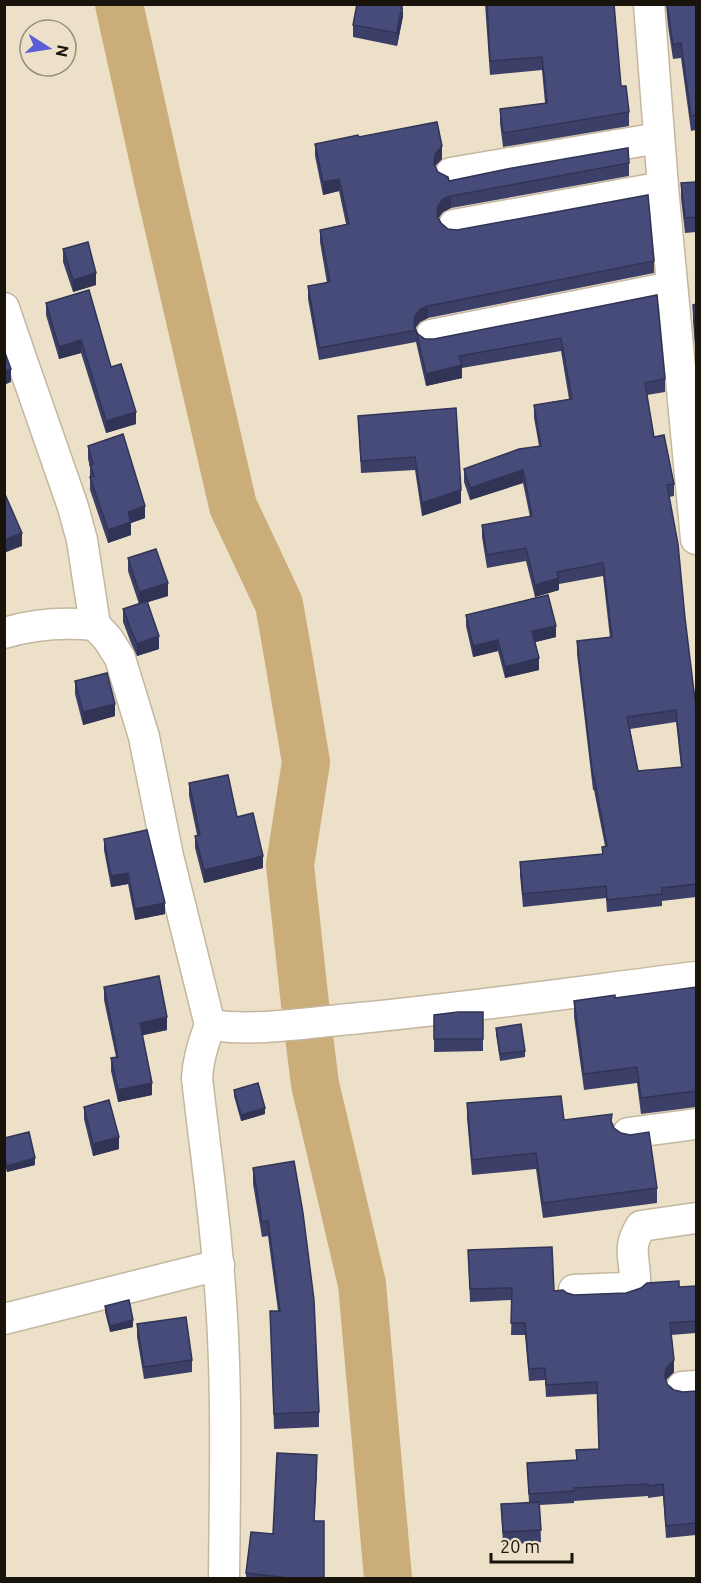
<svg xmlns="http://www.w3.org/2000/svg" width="701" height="1583" font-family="Ubuntu,sans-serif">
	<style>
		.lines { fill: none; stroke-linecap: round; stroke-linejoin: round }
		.river { stroke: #caad79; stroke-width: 48 }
		.minor-casing { stroke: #c4b7a0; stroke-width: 33 }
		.minor { stroke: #fff; stroke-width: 30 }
		.wall { fill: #3c4068; fill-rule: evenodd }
		.shaded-wall { fill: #313455 }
		.building { fill: #464b79; stroke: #313455; stroke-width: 1.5; fill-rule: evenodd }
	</style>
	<rect width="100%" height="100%" fill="#ede0c8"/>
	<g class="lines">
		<path class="river" d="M119 4 159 185 233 506 279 604 288 655 306 762 290 865 305 1004 315 1084 362 1284 388 1578"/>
		<defs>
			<g id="minor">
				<path d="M649 4 663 187 696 539"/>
				<path d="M451 173 659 138"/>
				<path d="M454 225 663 187"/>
				<path d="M4 308 19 352 73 507 82 540 95 625 108 639 120 658 144 737 168 856 210 1025C203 1043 198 1059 197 1078 204 1140 213 1202 218 1264 228 1368 225 1474 224 1578"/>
				<path d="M431 335 672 287"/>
				<path d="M4 633C33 624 65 622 95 625"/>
				<path d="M210 1025C259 1032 310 1022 360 1018 472 1007 584 991 696 977"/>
				<path d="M628 1133 696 1124"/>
				<path d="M574 1290 625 1288 635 1284C636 1259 626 1249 641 1226L696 1218"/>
				<path d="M4 1319 219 1265"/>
				<path d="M682 1387 696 1386"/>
			</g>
		</defs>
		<use href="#minor" class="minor-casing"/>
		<use href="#minor" class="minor"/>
	</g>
	<g class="wall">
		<path d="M485 4H615L614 7 621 86 629 112V126L503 147 500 123V109L545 103 542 70 490 75Z"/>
		<path d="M666 4H696V130L691 131 681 58 673 59 668 26Z"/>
		<path d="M403 16 397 46 353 37V25Z"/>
		<path d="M359 137 442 159 435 166 438 172 449 181 629 163V176L451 208 443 212 438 218 441 223 448 229 654 261V273L428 318 420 322 415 328 418 334 425 339H434L657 295 665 379V392L647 395 654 437 674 484V496L669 497 696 708V897L662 901V906L607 912 606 898 523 907 520 875V862L602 854V847L605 846 594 790H593L577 654V641L610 638 603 576 559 584V590L535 597 526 561 487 568 482 537V525L530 517 523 483 470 500 464 482V469L539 446 534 418V405L569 399 561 351 462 368V378L426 386 416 342 319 360 308 299V286L327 283 320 242V230L346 224 339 191 323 195 315 156V144ZM676 722 681 767 638 771 630 729Z"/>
		<path d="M696 182V232L685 233 681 198V183Z"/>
		<path d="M63 249 96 285 73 292 63 262Z"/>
		<path d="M46 303 111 367 136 424 106 433 81 353 59 359 46 315Z"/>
		<path d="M696 304V360L693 320V305Z"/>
		<path d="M456 408 461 503 422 516 415 470 361 473 358 416Z"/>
		<path d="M88 446 145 518 131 523V535L108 543 90 490V467L88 459Z"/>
		<path d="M128 558 168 596 147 602 159 649 137 656 131 643 123 622V609L139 604 128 571Z"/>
		<path d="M466 615 556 637 535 642 539 670 505 678 498 651 473 657 466 626Z"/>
		<path d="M75 681 115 716 83 725 75 694Z"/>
		<path d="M189 783 237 817 263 868 204 883 195 848V836L197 835 189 796Z"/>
		<path d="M104 839 165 914 135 920 128 884 111 887 104 850Z"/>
		<path d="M104 987 167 1030 142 1035 152 1095 118 1102 111 1071V1058L116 1057 104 1000Z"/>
		<path d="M696 987V1107L641 1114 637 1083 584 1090 574 1017V1001L615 998Z"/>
		<path d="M483 1012V1051L434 1052V1015Z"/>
		<path d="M496 1028 525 1051V1057L500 1061 496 1034Z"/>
		<path d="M234 1090 265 1114 241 1121 234 1096Z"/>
		<path d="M467 1103 564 1120 612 1122 614 1128 657 1188V1203L543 1218 536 1169 472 1175 467 1118Z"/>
		<path d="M84 1107 119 1149 93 1156 84 1119Z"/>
		<path d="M4 1138 35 1165 7 1172 4 1163Z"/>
		<path d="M294 1161 319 1412V1427L274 1429 270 1311H278L268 1236 262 1237 253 1184V1168Z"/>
		<path d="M468 1250 554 1291 574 1295 626 1293 696 1286V1333L671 1335 674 1372 666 1380 667 1384 674 1390 683 1392 696 1391V1535L666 1538 663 1496 648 1498V1496L574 1501V1503L540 1505 541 1542 503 1545 501 1504 529 1503 527 1463 576 1460V1450L599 1449 597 1394 546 1397 545 1380 529 1381 525 1335H511L512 1300 470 1302Z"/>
		<path d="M105 1306 133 1327 110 1332 105 1312Z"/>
		<path d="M137 1324 192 1360V1372L144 1379 137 1337Z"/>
		<path d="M317 1467 314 1521 324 1578H246V1573Z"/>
	</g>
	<g class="shaded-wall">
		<path d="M403 4V16L397 46V33Z"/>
		<path d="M442 146V159L435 166 434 164 435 154Z"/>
		<path d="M339 179V191L323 195V182Z"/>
		<path d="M451 196V208L443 212 438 219 437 215 438 206 443 199Z"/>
		<path d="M96 273V285L73 292V280Z"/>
		<path d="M428 306V318L420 322 414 330 415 316 420 309Z"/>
		<path d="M81 340V353L59 359V347Z"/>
		<path d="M462 365V378L426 386V374Z"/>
		<path d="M11 369V382L4 385V372Z"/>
		<path d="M136 412V424L106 433V421Z"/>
		<path d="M523 470V483L470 500V488Z"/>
		<path d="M461 490V503L422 516V503Z"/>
		<path d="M145 506V518L131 523V535L108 543V530L128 512Z"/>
		<path d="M22 533V546L4 553V540Z"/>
		<path d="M559 578V590L535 597V585Z"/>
		<path d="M168 583V596L139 605V592Z"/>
		<path d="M556 626V637L532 643V631Z"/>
		<path d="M159 636V649L137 656V644Z"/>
		<path d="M498 640V651L473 657V646Z"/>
		<path d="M539 658V670L505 678V667Z"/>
		<path d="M115 704V716L83 725V712Z"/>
		<path d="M263 856V868L204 883V870Z"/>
		<path d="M128 873V884L111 887V876Z"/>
		<path d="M165 903V914L135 920V909Z"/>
		<path d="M167 1017V1030L140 1036V1023Z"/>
		<path d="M152 1083V1095L118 1102V1090Z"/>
		<path d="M265 1108V1114L241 1121V1115Z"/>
		<path d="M119 1137V1149L93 1156V1144Z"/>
		<path d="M35 1158V1165L7 1172V1166Z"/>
		<path d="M133 1320V1327L110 1332V1326Z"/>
		<path d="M674 1360V1372L666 1380 665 1377 666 1368Z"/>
		<path d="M317 1455V1467L314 1533V1521Z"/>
	</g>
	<g class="building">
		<path d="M357 4H402L397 33 353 25Z"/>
		<path d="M487 4H614L621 86H626L629 112 503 133 500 109 547 103 542 57 490 61Z"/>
		<path d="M667 4H696V115L691 116 681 43 673 45Z"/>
		<path d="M437 122 442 146 435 154 434 164 438 172 448 177 449 181 507 169 628 148 629 163 451 196 443 199 438 206 437 215 441 223 448 229 457 230 648 195 654 261 428 306 420 309 415 316 414 326 418 334 425 339H434L657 295 665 379 645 383 654 437 664 435 674 484 667 485 678 544 685 618 696 708V884L662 888V894L607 900 606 886 523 894 520 862 603 854 602 847 607 846 594 777H593L577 641 612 637 603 563 557 572 559 578 535 585 526 548 487 555 482 525 532 516 523 470 470 488 464 469 519 449 541 446 534 405 572 399 561 338 459 356 462 365 426 374 416 330 319 348 308 286 330 282 320 230 349 224 339 179 323 182 315 144 358 135 359 137ZM676 710 682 767 638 771 627 717Z"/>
		<path d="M696 182V217L685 218 681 183Z"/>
		<path d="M88 242 96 273 73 280 63 249Z"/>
		<path d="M89 290 111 367 121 364 136 412 106 421 81 340 59 347 46 303Z"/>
		<path d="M696 304V345L693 305Z"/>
		<path d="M4 350 11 369 4 372Z"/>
		<path d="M456 408 461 490 422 503 415 457 361 461 358 416Z"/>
		<path d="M123 434 145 506 128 512 131 522 108 530 90 477 94 476 90 465 93 464 88 446Z"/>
		<path d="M4 492 22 533 4 540Z"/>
		<path d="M156 549 168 583 139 592 128 558Z"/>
		<path d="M548 595 556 626 532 631 539 658 505 667 498 640 473 646 466 615Z"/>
		<path d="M147 601 159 636 137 644 131 630 123 609Z"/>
		<path d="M107 673 115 704 83 712 75 681Z"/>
		<path d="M228 775 237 817 253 813 263 856 204 870 195 836 200 835 189 783Z"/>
		<path d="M147 830 165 903 135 909 128 873 111 876 104 839Z"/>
		<path d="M159 976 167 1017 140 1023 152 1083 118 1090 111 1058 118 1057 104 987Z"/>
		<path d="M696 987V1091L641 1098 637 1067 584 1074 574 1001 615 995V998Z"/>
		<path d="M458 1012H483V1039H434V1015Z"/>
		<path d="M521 1024 525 1051 500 1054 496 1028Z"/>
		<path d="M258 1083 265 1108 241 1115 234 1090Z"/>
		<path d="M561 1096 564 1120 612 1114 611 1121 614 1128 621 1133 630 1135 649 1132 657 1188 543 1203 536 1153 472 1160 467 1103Z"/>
		<path d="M109 1100 119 1137 93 1144 84 1107Z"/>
		<path d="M29 1132 35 1158 7 1166 4 1156V1138Z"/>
		<path d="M294 1161 303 1213 314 1300 319 1412 274 1414 270 1311H280L268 1221 262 1222 253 1168Z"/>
		<path d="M552 1247 554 1291 563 1290 567 1293 574 1295 626 1293 641 1288 647 1283 679 1281V1287L696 1286V1321L670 1323 674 1360 666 1368 665 1377 667 1384 674 1390 683 1392 696 1391V1523L666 1526 663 1484 648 1486V1484L574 1488V1491L529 1494 527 1463 577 1460 576 1450 599 1449 597 1382 546 1385 545 1368 529 1369 525 1323H511L512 1288 470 1289 468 1250Z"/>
		<path d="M129 1300 133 1320 110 1326 105 1306Z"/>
		<path d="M186 1317 192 1360 144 1367 137 1324Z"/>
		<path d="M277 1453 317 1455 314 1521H324V1578H289L246 1573 251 1532 273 1534Z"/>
		<path d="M539 1502 541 1530 503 1532 501 1504Z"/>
	</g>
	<rect width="701" height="1583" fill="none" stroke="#18130b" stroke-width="12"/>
	<g transform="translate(48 48) rotate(102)"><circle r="28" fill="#ede0c8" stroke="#988e7c" stroke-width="1.5"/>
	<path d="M0-4.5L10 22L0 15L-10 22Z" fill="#5b5ed6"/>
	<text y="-9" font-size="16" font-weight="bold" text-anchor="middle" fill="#18130b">N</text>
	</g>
	<path d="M491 1553v9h81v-9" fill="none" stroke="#18130b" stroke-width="3"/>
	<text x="500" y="1553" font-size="18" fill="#18130b" stroke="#ede0c8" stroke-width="4.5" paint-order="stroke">20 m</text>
</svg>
